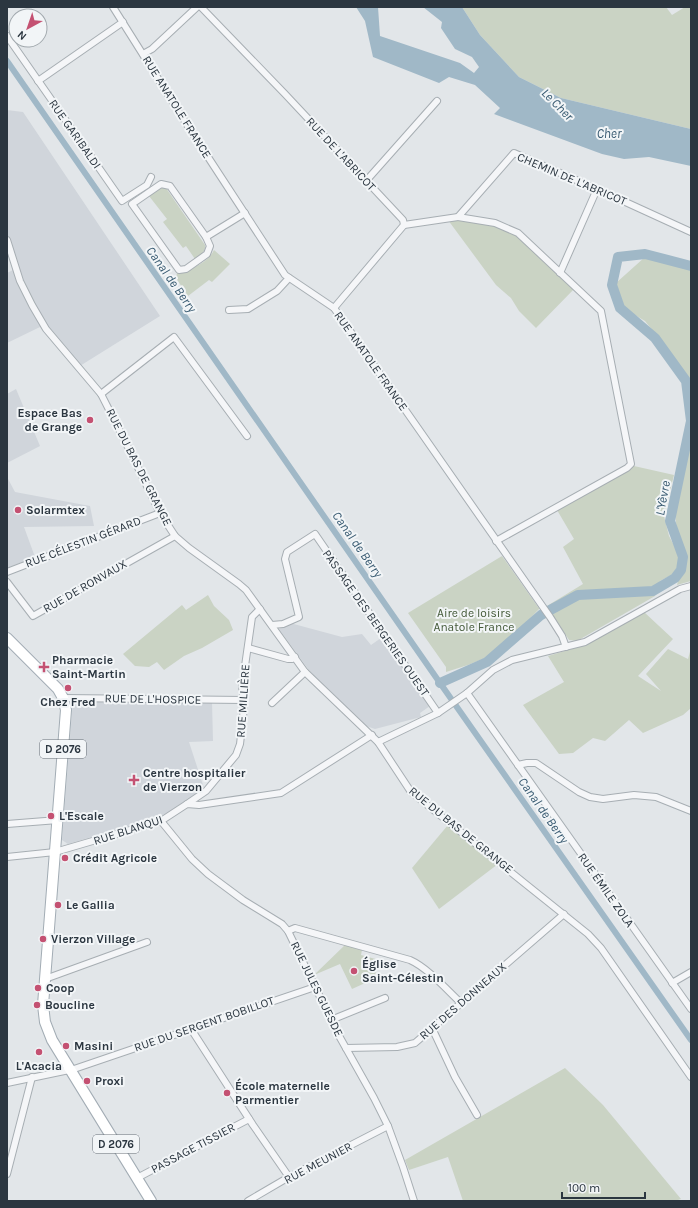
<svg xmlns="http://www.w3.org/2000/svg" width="698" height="1208" font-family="Karla,sans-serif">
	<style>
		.built { fill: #d0d5db }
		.green { fill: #cad3c4 }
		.water { fill: #a0b8c7 }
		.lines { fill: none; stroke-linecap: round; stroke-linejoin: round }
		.canal { stroke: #a0b8c7; stroke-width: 6 }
		.river { stroke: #a0b8c7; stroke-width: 10 }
		.street-casing { stroke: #a7aeb3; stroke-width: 8 }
		.primary-casing { stroke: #a2acb4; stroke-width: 12 }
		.street { stroke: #f5f6f8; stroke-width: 6 }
		.primary { stroke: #fff; stroke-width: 10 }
		.poi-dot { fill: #c45172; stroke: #f2f5f7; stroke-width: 1.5 }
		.labels { text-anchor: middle; stroke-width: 4; stroke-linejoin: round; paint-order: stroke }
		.shield { fill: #f2f5f7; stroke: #676f77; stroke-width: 1 }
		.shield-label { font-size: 11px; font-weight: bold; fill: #2b3640 }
		.street-label { font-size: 12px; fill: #2b3640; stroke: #f2f5f7 }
		.poi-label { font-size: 12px; font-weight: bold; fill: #2b3640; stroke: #f2f5f7; text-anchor: start }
		.park-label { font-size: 12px; fill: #455b3a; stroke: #f2f5f7 }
		.water-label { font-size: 13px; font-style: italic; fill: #385a71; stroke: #f2f5f7 }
	</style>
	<rect width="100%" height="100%" fill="#e2e6e9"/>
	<g class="built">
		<path d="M7 110 23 112 160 316 75 369 40 327 7 343V273L17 268 7 234Z"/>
		<path d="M16 389 40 446 7 463V394Z"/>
		<path d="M7 477 15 492 90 506 94 526 24 527 35 557 7 568Z"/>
		<path d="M290 623 342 637 362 634 371 645 381 638 430 706 420 713 421 717 375 729 366 726 311 673 279 629Z"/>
		<path d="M73 699 212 702 213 741 189 742 204 788 167 813 156 818 68 844 62 840Z"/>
	</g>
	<g class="green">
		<path d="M462 7H666L672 15 685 7H691V129L561 98 519 77 480 35Z"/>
		<path d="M161 187 166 188 205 245C206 252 200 255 195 259L186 246 183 248 163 222 167 219 149 196Z"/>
		<path d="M456 218 495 224 517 234 575 288 536 328 519 311 511 298 496 285 448 220Z"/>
		<path d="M214 250 230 264 212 282 209 280 188 296 176 278 177 273C189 271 209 262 214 250Z"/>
		<path d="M645 257 691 268V394L690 388 684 372 658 337 645 321 625 309 616 283Z"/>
		<path d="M691 432V581L677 585 684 559 677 533 675 512Z"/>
		<path d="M634 466 674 475 664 516 669 536 680 557 679 564 673 574 660 581 655 596 577 641 569 640 547 606 583 584 563 547 574 539 557 510Z"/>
		<path d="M502 556 538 607 540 608 497 653 468 665 446 672V667L408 613Z"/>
		<path d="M208 595 214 606 229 620 233 630 202 648 184 656 164 670 157 662 149 667 135 666 123 654 182 605 186 610Z"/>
		<path d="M644 612 673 639 638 676 661 691 646 674 668 649 688 659 691 648V708L683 715 643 733 629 720 605 741 593 738 573 753 559 754 523 705 564 682 548 656 585 645Z"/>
		<path d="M448 825 498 864 439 909 412 868Z"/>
		<path d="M345 945 362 950 361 955 379 960 374 979 352 989 340 964 314 975Z"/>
		<path d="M565 1068 603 1105 681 1199 675 1201H463L448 1157 409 1170 405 1160Z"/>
	</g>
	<path class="water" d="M356 7H378L380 36 460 63 474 73 479 67 472 57 455 49 441 28 442 22 423 7H462L480 35 519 77 561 98 691 129V166L649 157 624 159 602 154 494 114 500 108 475 85 449 77 439 83 373 57 365 21Z"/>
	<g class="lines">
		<path class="canal" d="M7 61 440 683 691 1040"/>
		<path class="river" d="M440 683 487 662 541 615 578 595 653 591 675 578 681 570 683 557 670 521 691 421 686 381 655 338 620 308 612 285 618 257 645 254 691 266"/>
		<defs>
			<g id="street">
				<path d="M113 7 191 131 285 275 334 308 550 617 562 636 566 647"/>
				<path d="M201 7 285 94 403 220 404 225 334 308"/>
				<path d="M7 36 122 201 147 185 151 177"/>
				<path d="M143 54 152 49 197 7"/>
				<path d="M38 81 123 22"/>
				<path d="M366 181 437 101"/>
				<path d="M161 184 170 186 206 237 210 246 207 254 186 269 179 270 132 204Z"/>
				<path d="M458 217 495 223 518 233 601 311 631 464 627 468 496 541"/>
				<path d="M404 225 458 217 514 153 597 189 691 232"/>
				<path d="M206 237 245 213"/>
				<path d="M7 240 20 281 32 305 46 329 101 394 129 449 160 513 175 536 189 548 239 584 246 590 305 672 378 742 411 792 588 934 601 948 691 1077"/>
				<path d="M560 273 597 189"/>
				<path d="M229 310 248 309 277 291 289 278"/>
				<path d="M101 394 174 337 247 436"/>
				<path d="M7 572 160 513"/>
				<path d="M7 582 33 616 175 536"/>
				<path d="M272 625 283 624 299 617 285 559 287 552 315 534 438 713"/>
				<path d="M248 648 288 659H292L295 657"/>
				<path d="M467 693 691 1009"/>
				<path d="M63 698 244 700"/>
				<path d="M272 703 305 672"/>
				<path d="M378 742 438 713 467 693 493 670 512 660 585 642 680 589 691 586"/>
				<path d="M518 765 527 763H536L579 792 590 797 603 799 634 795 656 797 691 811"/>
				<path d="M187 804 206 791 236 755 240 744 243 719 244 700 242 687 252 617 260 609"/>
				<path d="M161 821 192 859 208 874 243 900 282 924 288 931 338 1034 374 1098 388 1126 403 1167 414 1201"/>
				<path d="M7 824 58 820"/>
				<path d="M7 857 55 852 161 821 187 804 199 805 281 793 372 735"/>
				<path d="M288 931 295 928 410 960C428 968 447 990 461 1003"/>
				<path d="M45 979 147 942"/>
				<path d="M672 983 691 972"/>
				<path d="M331 1020 385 998"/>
				<path d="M432 1028 455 1077 477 1115"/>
				<path d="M191 1029 253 1125 289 1177"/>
				<path d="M346 1048 397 1047 415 1043 564 914"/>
				<path d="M7 1083 74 1069 315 987"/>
				<path d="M7 1174 32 1077"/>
				<path d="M137 1178 249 1119"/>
				<path d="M248 1201 289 1177 388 1126"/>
			</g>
			<path id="primary" d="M7 638 58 689 63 698 66 710 43 1005 45 1022 52 1040 151 1201"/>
		</defs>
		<use href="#street" class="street-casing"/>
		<use href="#primary" class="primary-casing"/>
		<use href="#street" class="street"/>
		<use href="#primary" class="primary"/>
	</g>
	<g class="poi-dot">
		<circle cx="90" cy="420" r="4"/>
		<circle cx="18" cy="510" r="4"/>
		<path d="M42 661h4v4h4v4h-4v4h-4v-4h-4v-4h4z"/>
		<circle cx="68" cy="688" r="4"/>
		<path d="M132 774h4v4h4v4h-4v4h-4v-4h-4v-4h4z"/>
		<circle cx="51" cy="816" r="4"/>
		<circle cx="65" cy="858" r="4"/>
		<circle cx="58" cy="905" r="4"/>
		<circle cx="43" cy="939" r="4"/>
		<circle cx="354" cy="971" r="4"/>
		<circle cx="38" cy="988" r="4"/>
		<circle cx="37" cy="1005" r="4"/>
		<circle cx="66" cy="1046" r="4"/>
		<circle cx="39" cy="1052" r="4"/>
		<circle cx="87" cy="1081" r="4"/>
		<circle cx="227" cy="1093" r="4"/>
	</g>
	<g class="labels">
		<g class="shield">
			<rect x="40" y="740" width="46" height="18" rx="3"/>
			<rect x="93" y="1135" width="46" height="18" rx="3"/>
		</g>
		<g class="shield-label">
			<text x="63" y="753">D 2076</text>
			<text x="116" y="1148">D 2076</text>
		</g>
		<g class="street-label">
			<text transform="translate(177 107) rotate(58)" y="4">RUE ANATOLE FRANCE</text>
			<text transform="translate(75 134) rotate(55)" y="4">RUE GARIBALDI</text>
			<text transform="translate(341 154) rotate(47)" y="4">RUE DE L'ABRICOT</text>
			<text transform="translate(572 179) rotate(23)" y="4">CHEMIN DE L'ABRICOT</text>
			<text transform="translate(371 361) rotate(55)" y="4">RUE ANATOLE FRANCE</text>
			<text transform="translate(139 467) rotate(63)" y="4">RUE DU BAS DE GRANGE</text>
			<text transform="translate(83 542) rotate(-21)" y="4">RUE CÉLESTIN GÉRARD</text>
			<text transform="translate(85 586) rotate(-30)" y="4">RUE DE RONVAUX</text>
			<text transform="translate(376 623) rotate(55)" y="4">PASSAGE DES BERGERIES OUEST</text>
			<text transform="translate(153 699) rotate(1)" y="4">RUE DE L'HOSPICE</text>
			<text transform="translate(243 701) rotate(-86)" y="4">RUE MILLIÈRE</text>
			<text transform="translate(128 830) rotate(-18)" y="4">RUE BLANQUI</text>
			<text transform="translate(461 830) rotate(39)" y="4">RUE DU BAS DE GRANGE</text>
			<text transform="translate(606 890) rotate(55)" y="4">RUE ÉMILE ZOLA</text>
			<text transform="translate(317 989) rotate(64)" y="4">RUE JULES GUESDE</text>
			<text transform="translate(463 1001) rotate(-41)" y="4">RUE DES DONNEAUX</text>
			<text transform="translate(204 1024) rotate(-19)" y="4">RUE DU SERGENT BOBILLOT</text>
			<text transform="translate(193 1148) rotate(-28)" y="4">PASSAGE TISSIER</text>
			<text transform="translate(318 1163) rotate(-28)" y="4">RUE MEUNIER</text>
		</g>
		<g class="poi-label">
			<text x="82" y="417" text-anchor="end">Espace Bas<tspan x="82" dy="14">de Grange</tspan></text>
			<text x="26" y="514">Solarmtex</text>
			<text x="52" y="664">Pharmacie<tspan x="52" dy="14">Saint-Martin</tspan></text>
			<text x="68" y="706" text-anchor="middle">Chez Fred</text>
			<text x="143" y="777">Centre hospitalier<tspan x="143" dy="14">de Vierzon</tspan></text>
			<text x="59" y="820">L'Escale</text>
			<text x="73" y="862">Crédit Agricole</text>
			<text x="66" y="909">Le Gallia</text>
			<text x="51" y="943">Vierzon Village</text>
			<text x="362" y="968">Église<tspan x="362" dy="14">Saint-Célestin</tspan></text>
			<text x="46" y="992">Coop</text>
			<text x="45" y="1009">Boucline</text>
			<text x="74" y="1050">Masini</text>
			<text x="39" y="1070" text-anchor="middle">L'Acacia</text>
			<text x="95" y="1085">Proxi</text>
			<text x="235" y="1090">École maternelle<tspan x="235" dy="14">Parmentier</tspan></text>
		</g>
		<g class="park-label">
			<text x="474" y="617">Aire de loisirs<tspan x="474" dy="14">Anatole France</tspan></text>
		</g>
		<g class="water-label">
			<text transform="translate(558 104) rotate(45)" y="5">Le Cher</text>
			<text x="609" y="138">Cher</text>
			<text transform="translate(172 279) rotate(55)" y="5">Canal de Berry</text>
			<text transform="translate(662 498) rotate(-80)" y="5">L'Yèvre</text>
			<text transform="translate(358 544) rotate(55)" y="5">Canal de Berry</text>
			<text transform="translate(544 810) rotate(55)" y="5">Canal de Berry</text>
		</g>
	</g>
	<rect width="698" height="1208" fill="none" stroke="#2b3640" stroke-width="16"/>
	<g transform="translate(28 28) rotate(220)"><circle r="19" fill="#f2f5f7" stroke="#a2a9ae"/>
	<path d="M0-3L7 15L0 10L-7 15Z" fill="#c45172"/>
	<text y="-6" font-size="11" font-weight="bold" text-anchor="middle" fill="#2b3640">N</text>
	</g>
	<path d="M562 1192v6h83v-6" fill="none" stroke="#2b3640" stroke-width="2"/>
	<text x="568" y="1192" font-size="12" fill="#2b3640" stroke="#f2f5f7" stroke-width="3" paint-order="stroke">100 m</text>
</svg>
